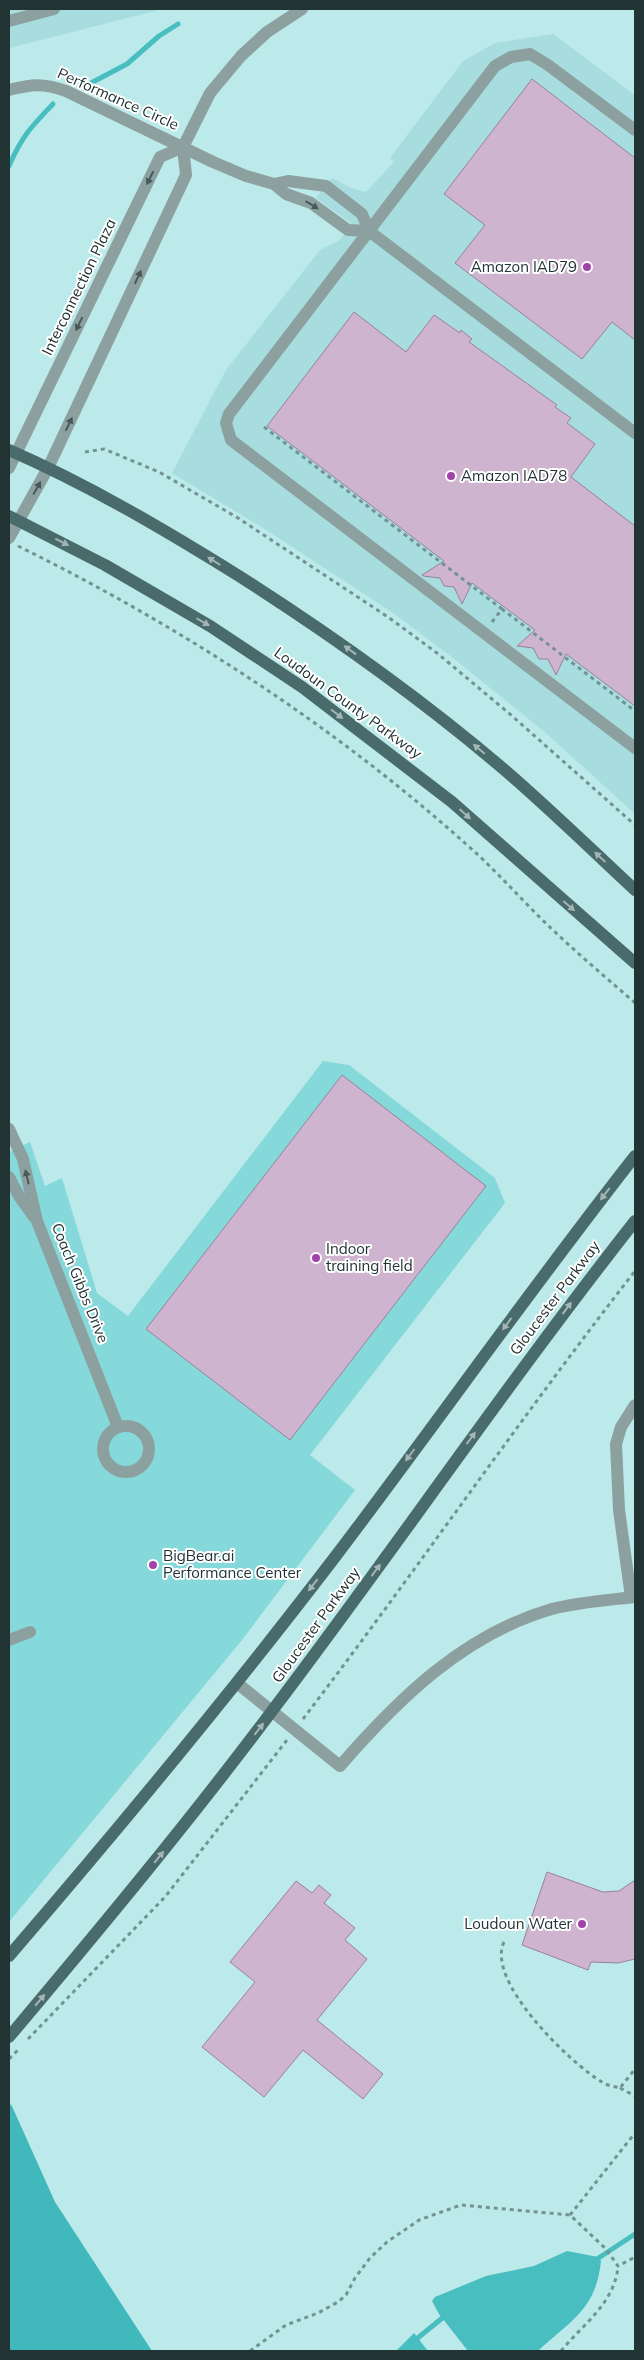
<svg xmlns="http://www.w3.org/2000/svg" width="644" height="2360" font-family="Mulish,sans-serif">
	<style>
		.built { fill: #a7ddde }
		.green { fill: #86d9da }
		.forest { fill: #41b8bb }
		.water { fill: #48bec1 }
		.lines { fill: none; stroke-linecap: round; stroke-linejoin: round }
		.stream { stroke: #48bec1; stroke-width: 5 }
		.building { fill: #ceb4cf; stroke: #99819a }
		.path { stroke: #739393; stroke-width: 3; stroke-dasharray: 4 4; stroke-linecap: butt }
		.minor { stroke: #8da0a0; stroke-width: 12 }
		.major { stroke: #496b6c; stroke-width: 12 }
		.oneway { fill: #475959 }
		.oneway2 { fill: #a4b5b6 }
		.poi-dot { fill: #a241a8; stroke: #fff; stroke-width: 2 }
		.labels { text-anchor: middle; stroke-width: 4; stroke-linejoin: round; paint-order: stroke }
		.street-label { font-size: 15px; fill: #213333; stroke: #fff }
		.poi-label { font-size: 15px; fill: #213333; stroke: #fff; text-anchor: start }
	</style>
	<rect width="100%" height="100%" fill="#bce9e9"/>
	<g class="built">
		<path d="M9 9H163L9 48Z"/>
		<path d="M553 34 635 95V814L546 733 453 658 393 613 268 531 172 473 226 370 320 250 339 241 352 224 316 198 332 178 351 188 366 192 394 162 390 158 463 61 495 43Z"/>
	</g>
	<path class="green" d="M323 1061 349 1065 495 1178 505 1203 310 1455 355 1490 242 1640 9 1922V1152L30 1142 45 1186 62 1178 97 1293 128 1316Z"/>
	<path class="forest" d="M11 2104 55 2202 152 2351H9V2107Z"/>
	<g class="water">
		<path d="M567 2251 598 2257 601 2261C596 2310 570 2321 538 2351H468L439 2314 432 2301 435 2297 486 2276 534 2266Z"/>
		<path d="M414 2333 428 2351H395L397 2350Z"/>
	</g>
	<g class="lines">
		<g class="stream">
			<path d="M91 83 127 64 159 36 178 24"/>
			<path d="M9 166C22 136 31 127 53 104"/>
			<path d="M594 2261 635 2234"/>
			<path d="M414 2341 446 2315"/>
		</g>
	</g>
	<g class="building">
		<path d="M532 79 635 158V340L612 322 582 359 455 263 485 225 444 194Z"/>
		<path d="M354 312 406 352 434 315 460 333 461 330 472 339 469 342 557 405 555 407 571 418 567 423 595 444 571 477 635 526V706L566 654 556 675 548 659H539L533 648 517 646 535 630 472 583 462 604 454 587 444 586 440 578 423 576 422 575 444 561 267 426Z"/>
		<path d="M342 1075 486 1186 290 1440 146 1329Z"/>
		<path d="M547 1872 603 1892 619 1891 635 1880V1959L618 1963 591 1962 588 1970 522 1945Z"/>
		<path d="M296 1881 312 1893 319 1885 331 1895 324 1903 355 1928 345 1940 367 1959 317 2020 383 2074 363 2099 303 2050 264 2097 202 2047 255 1982 230 1962Z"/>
	</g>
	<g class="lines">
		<g class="path">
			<path d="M264 427 502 609"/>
			<path d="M85 452 104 449 159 472 238 518 388 617 437 653 511 715 635 825"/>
			<path d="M18 546C178 625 333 725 466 844 497 871 524 903 554 931 580 956 608 979 635 1003"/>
			<path d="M492 622 502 609 635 711"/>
			<path d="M303 1719C416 1571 521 1417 635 1271"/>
			<path d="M504 1942C485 1981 571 2064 602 2082 607 2086 614 2086 620 2088L635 2069"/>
			<path d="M28 2039 165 1897 287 1740"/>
			<path d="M9 2059 19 2049"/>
			<path d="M620 2088 635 2096"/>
			<path d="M570 2215 635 2133"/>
			<path d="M250 2351 286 2325 318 2313 338 2302 346 2295 355 2278 370 2258 387 2242 419 2220 461 2205 570 2215 606 2249 618 2266 635 2257"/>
			<path d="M561 2351C583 2324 615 2303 618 2266"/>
		</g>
		<g class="minor">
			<path d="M9 21 54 9"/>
			<path d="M9 90C32 84 43 83 66 91L213 162 246 176 274 184 286 194 311 203 348 230 369 231"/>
			<path d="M635 130 548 65 530 54 511 57 495 66 229 414 226 423 231 440 635 748"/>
			<path d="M274 184 288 181 326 186 362 214 369 231 635 433"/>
			<path d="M9 468 160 157 183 147"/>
			<path d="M9 538 48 468 186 175 183 147 210 93 241 56 267 32 302 9"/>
			<path d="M9 1129 23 1159 37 1221 118 1427"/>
			<path d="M9 1177 19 1196 34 1217"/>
			<circle cx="126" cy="1449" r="23"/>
			<path d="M631 1597 619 1510 616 1444 621 1427 635 1405"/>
			<path d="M9 1640 30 1632"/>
			<path d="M237 1683 340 1766C398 1699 464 1634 552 1609 579 1602 608 1600 635 1597"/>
		</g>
		<g class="major">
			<path d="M9 450C89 485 165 530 239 576 333 636 423 700 507 772 551 810 593 851 635 890"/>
			<path d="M9 516 105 565 210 626 302 687 452 802 635 963"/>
			<path d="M9 1956C121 1826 231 1693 335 1557 436 1424 532 1287 635 1156"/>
			<path d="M9 2037C99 1930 188 1823 272 1711 395 1549 509 1381 635 1221"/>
		</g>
	</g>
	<defs><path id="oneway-solid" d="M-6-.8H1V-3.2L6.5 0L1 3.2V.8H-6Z" transform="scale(1.25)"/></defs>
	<g class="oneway">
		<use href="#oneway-solid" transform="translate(150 178) rotate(116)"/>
		<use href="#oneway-solid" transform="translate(312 205) rotate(31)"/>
		<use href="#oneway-solid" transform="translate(138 277) rotate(-65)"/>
		<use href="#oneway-solid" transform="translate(79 324) rotate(116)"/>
		<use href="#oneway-solid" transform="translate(69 424) rotate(-65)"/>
		<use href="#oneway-solid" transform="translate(37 488) rotate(-60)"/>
		<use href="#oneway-solid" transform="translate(27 1177) rotate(-103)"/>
	</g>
	<g class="oneway2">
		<use href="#oneway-solid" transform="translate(62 542) rotate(27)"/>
		<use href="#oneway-solid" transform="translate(214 561) rotate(-148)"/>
		<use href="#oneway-solid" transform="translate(203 622) rotate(30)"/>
		<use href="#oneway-solid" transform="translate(350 650) rotate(-144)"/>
		<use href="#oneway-solid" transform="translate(337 714) rotate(37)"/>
		<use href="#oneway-solid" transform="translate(479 749) rotate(-140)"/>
		<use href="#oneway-solid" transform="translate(465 814) rotate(42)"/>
		<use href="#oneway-solid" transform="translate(600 857) rotate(-137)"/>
		<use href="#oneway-solid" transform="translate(569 906) rotate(41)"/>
		<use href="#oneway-solid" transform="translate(605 1194) rotate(128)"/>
		<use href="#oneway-solid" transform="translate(567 1308) rotate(-54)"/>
		<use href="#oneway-solid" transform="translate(507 1324) rotate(126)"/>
		<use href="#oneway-solid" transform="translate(471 1438) rotate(-54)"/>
		<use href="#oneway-solid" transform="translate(410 1455) rotate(127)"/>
		<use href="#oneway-solid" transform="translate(376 1570) rotate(-54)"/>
		<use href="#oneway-solid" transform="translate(313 1585) rotate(128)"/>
		<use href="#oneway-solid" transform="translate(259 1729) rotate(-52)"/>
		<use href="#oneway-solid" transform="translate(159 1857) rotate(-51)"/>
		<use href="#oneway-solid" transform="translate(40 2000) rotate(-50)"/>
	</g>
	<g class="poi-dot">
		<circle cx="587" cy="267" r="5"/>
		<circle cx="451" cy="476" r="5"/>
		<circle cx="316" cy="1258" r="5"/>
		<circle cx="153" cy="1565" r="5"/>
		<circle cx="582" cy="1924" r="5"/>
	</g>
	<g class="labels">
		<g class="street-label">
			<text transform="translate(118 99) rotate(24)" y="5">Performance Circle</text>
			<text transform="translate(79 287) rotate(-64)" y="5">Interconnection Plaza</text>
			<text transform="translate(348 703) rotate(36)" y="5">Loudoun County Parkway</text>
			<text transform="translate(80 1283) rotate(68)" y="5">Coach Gibbs Drive</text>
			<text transform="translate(555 1298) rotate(-53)" y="5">Gloucester Parkway</text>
			<text transform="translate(316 1625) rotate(-54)" y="5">Gloucester Parkway</text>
		</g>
		<g class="poi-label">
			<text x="577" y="272" text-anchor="end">Amazon IAD79</text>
			<text x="461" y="481">Amazon IAD78</text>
			<text x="326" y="1254">Indoor<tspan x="326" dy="17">training field</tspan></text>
			<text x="163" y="1561">BigBear.ai<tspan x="163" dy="17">Performance Center</tspan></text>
			<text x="572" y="1929" text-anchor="end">Loudoun Water</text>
		</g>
	</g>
	<rect width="644" height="2360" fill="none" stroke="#213333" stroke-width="20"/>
</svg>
